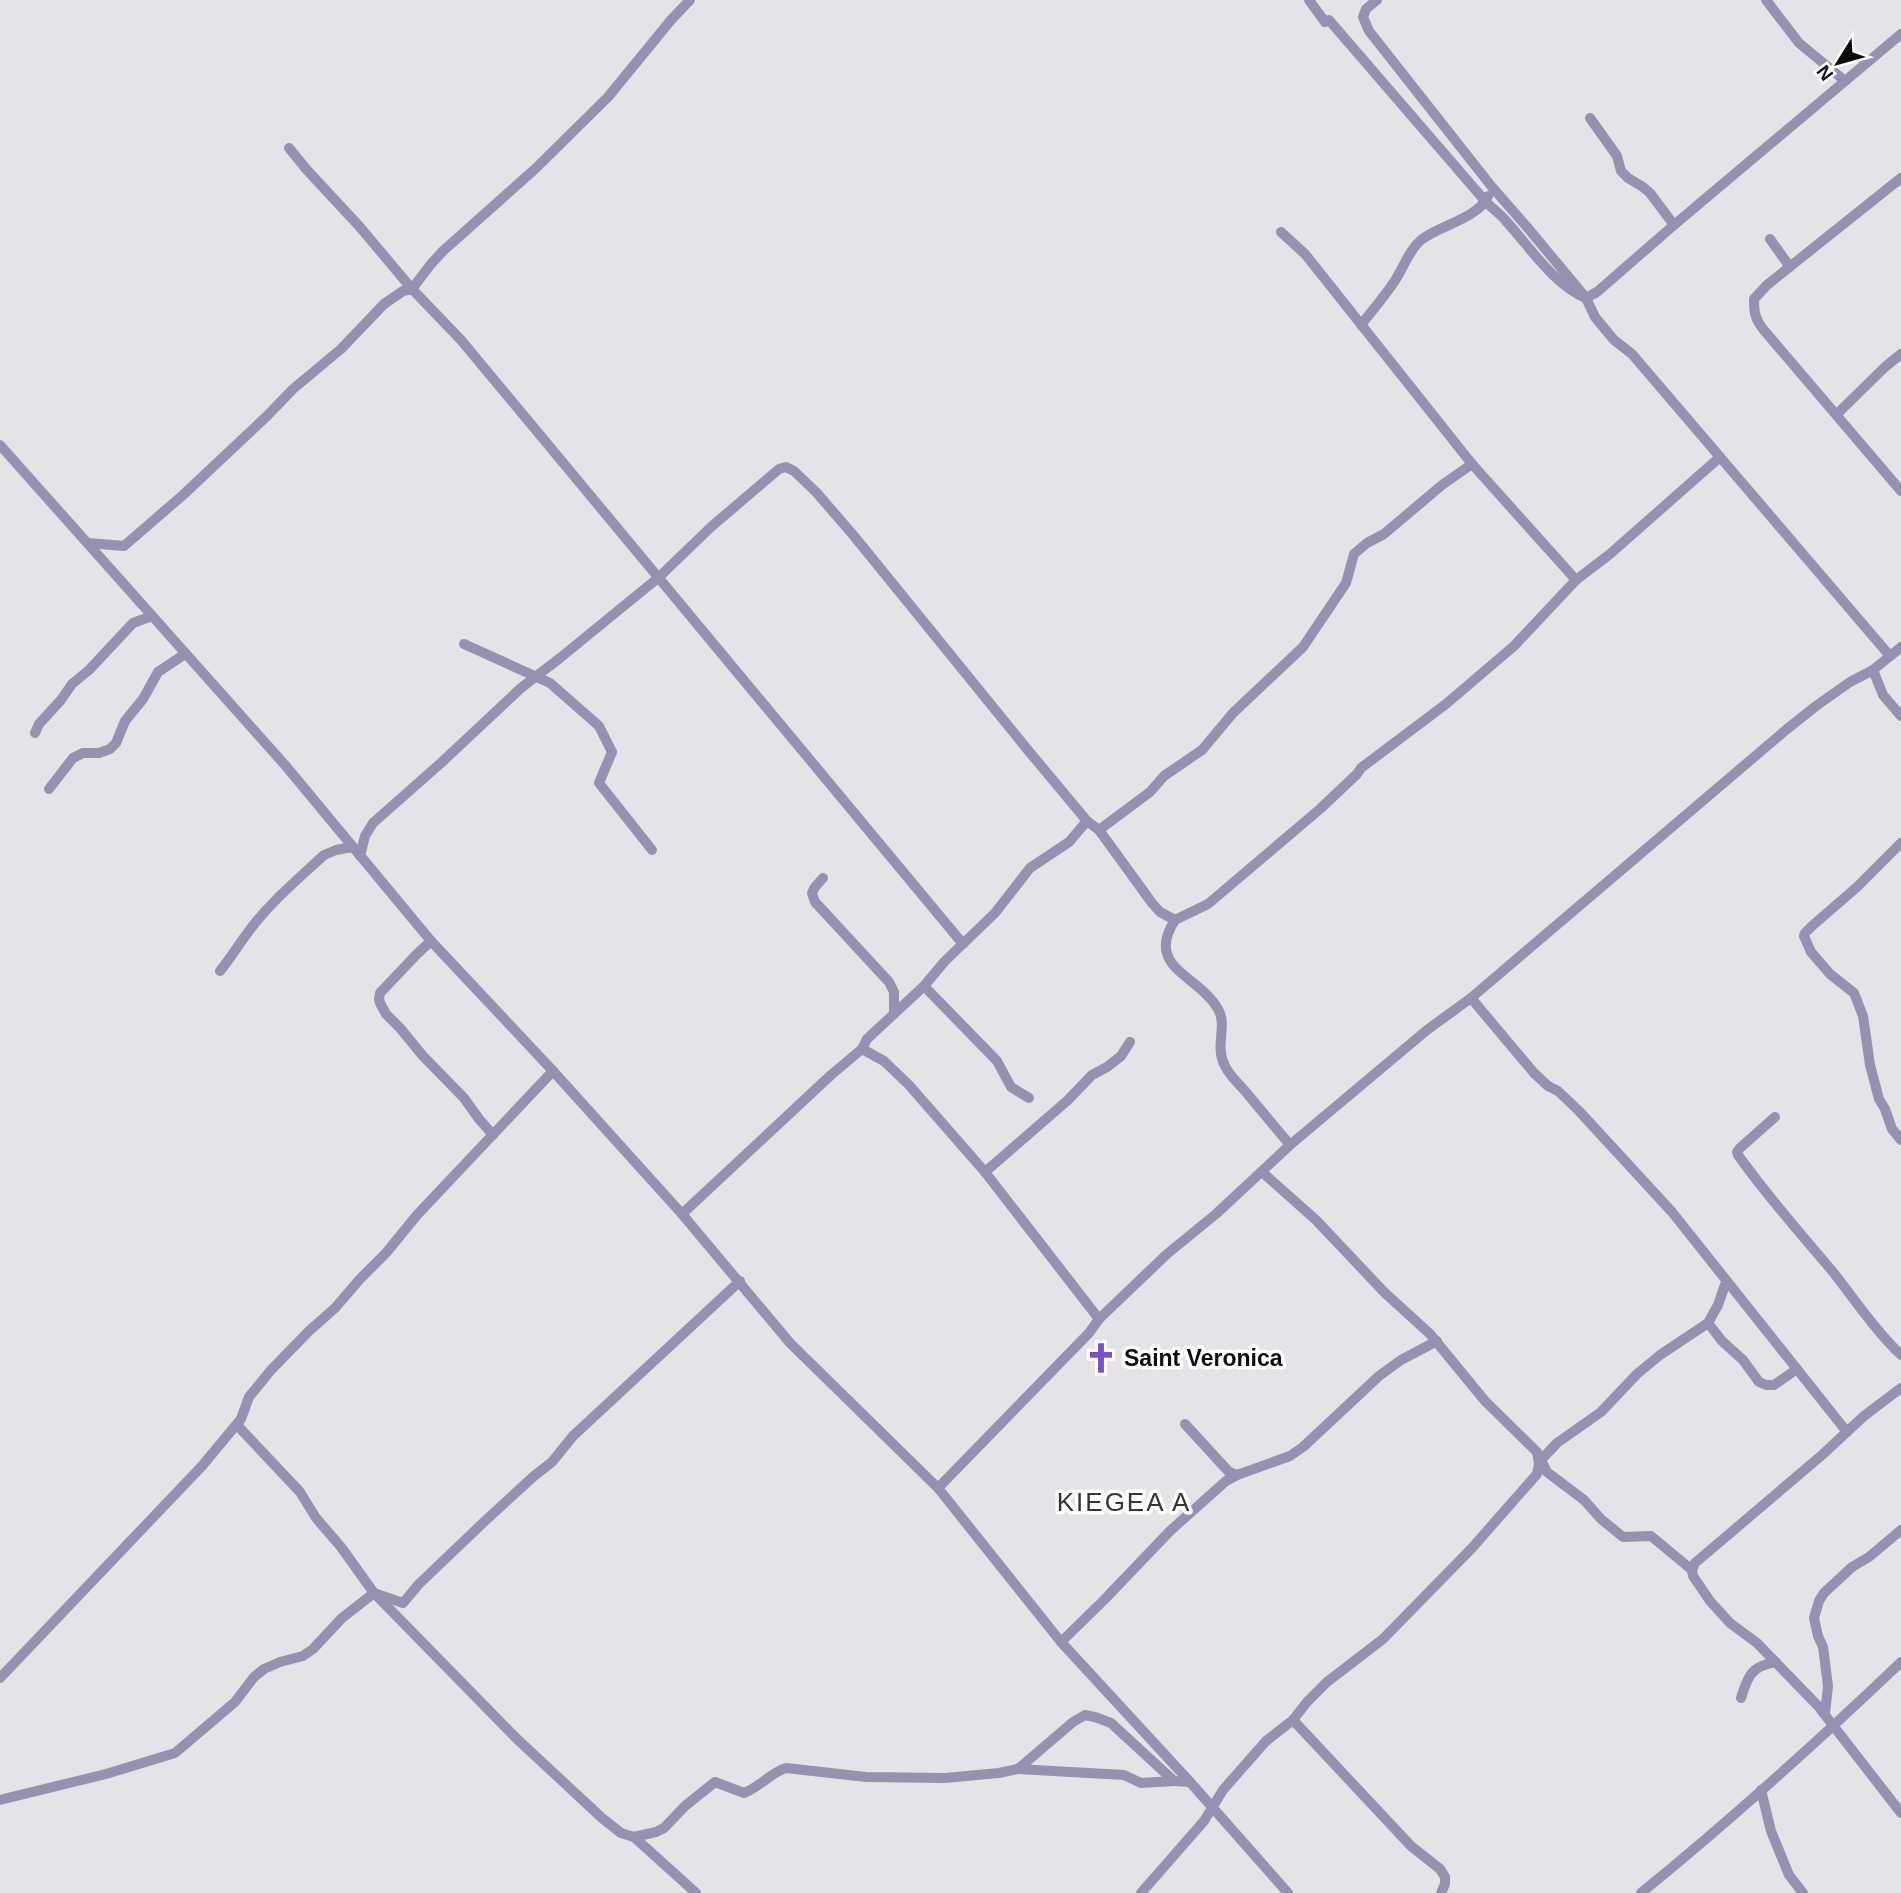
<svg xmlns="http://www.w3.org/2000/svg" width="1901" height="1893" font-family="Helvetica,sans-serif">
	<style>
		.lines { fill: none; stroke-linecap: round; stroke-linejoin: round }
		.street { stroke: #9890b0; stroke-width: 10 }
		.labels { text-anchor: middle; stroke-width: 7; stroke-linejoin: round; paint-order: stroke }
		.poi-label { font-size: 23px; font-weight: bold; fill: #0d0d0e; stroke: #fff; text-anchor: start }
		.quarter-label { font-size: 26px; letter-spacing: 2px; fill: #353538; stroke: #fff }
	</style>
	<rect width="100%" height="100%" fill="#e4e3e8"/>
	<g class="lines">
		<g class="street">
			<path d="M690 0 671 20 608 97 535 169 443 251 431 264 412 289 461 340 963 944"/>
			<path d="M1309 0 1325 22 1329 20 1486 202C1492 208 1500 214 1506 221 1529 246 1554 285 1586 298L1597 292 1674 225 1901 34"/>
			<path d="M1377 0 1366 9 1363 17 1369 31 1492 187 1527 227 1586 298 1595 317 1614 340 1632 354 1890 656"/>
			<path d="M1766 0 1799 43 1845 81"/>
			<path d="M1590 118 1617 156 1621 171 1628 178 1643 187 1650 193 1674 225"/>
			<path d="M1901 178 1767 285 1754 299C1754 312 1755 319 1763 329L1901 491"/>
			<path d="M1281 232 1305 254 1472 464 1576 580"/>
			<path d="M1770 239 1790 267"/>
			<path d="M1361 325C1372 311 1384 297 1394 282 1403 269 1409 250 1421 240 1438 226 1479 218 1488 196"/>
			<path d="M1837 414 1885 367 1901 354"/>
			<path d="M0 445 285 765 431 941 553 1071 682 1214 790 1343 938 1488 1061 1642 1190 1782 1288 1893"/>
			<path d="M88 543 124 546 183 495 267 416 293 389 341 349 384 304 403 291 412 289 359 226 307 170 289 148"/>
			<path d="M464 644 550 683 599 726 612 752 599 783 652 850"/>
			<path d="M1873 670 1883 695 1901 716"/>
			<path d="M35 733 39 724 61 700 72 684 89 670 133 623 152 616"/>
			<path d="M49 789 73 758 83 753H99L110 749 116 743 125 721 143 699 158 672 185 654"/>
			<path d="M1099 830 1152 903 1160 912 1175 920 1208 904 1320 809 1357 774 1361 768 1446 704 1514 646 1576 580 1610 554 1720 457"/>
			<path d="M1901 843 1857 887 1812 926 1805 933 1804 936 1811 952 1830 974 1854 993 1863 1016 1870 1065 1879 1099 1885 1109 1892 1129 1901 1140"/>
			<path d="M360 856 365 836 373 823 442 762 521 688 560 658 658 578 711 527 779 469 786 467 794 471 816 492 854 536 1027 749 1087 821"/>
			<path d="M823 878 815 887 812 893 815 902 889 982 894 992V1013"/>
			<path d="M1175 920C1144 968 1199 975 1218 1009 1228 1026 1214 1046 1225 1066 1229 1075 1239 1084 1245 1091 1260 1109 1275 1127 1290 1145"/>
			<path d="M431 941 417 954 380 993 379 999 380 1003 386 1014 400 1028 423 1056 464 1098 479 1119 493 1135"/>
			<path d="M220 971C230 959 237 947 246 935 267 905 297 880 324 855L336 850 352 847"/>
			<path d="M924 986 997 1061 1011 1087 1029 1098"/>
			<path d="M1471 998 1534 1073 1548 1086 1558 1091 1579 1111 1672 1212 1847 1432"/>
			<path d="M862 1049 884 1061 909 1085 985 1172"/>
			<path d="M1775 1117 1740 1148 1737 1152 1738 1155C1767 1196 1801 1234 1833 1272 1855 1300 1875 1330 1901 1355"/>
			<path d="M682 1214 831 1075 862 1049 867 1039 924 986 945 961 995 913 1030 868 1069 842 1087 821 1099 830 1150 792 1164 776 1202 750 1233 713 1303 647 1346 583 1354 554 1367 543 1384 534 1442 485 1472 464"/>
			<path d="M1099 1319 985 1172 1068 1100 1092 1075 1107 1067 1121 1056 1130 1042"/>
			<path d="M1708 1323 1722 1341 1743 1360 1759 1382 1766 1385H1774L1797 1369"/>
			<path d="M1901 1388 1864 1416 1822 1455 1695 1563 1692 1570 1693 1576 1710 1601 1730 1623 1757 1643 1818 1706 1901 1813"/>
			<path d="M1185 1424 1229 1472 1237 1475"/>
			<path d="M237 1425 300 1492 316 1518 341 1547 374 1593 517 1739 602 1818 621 1833 634 1837 696 1893"/>
			<path d="M1540 1458 1547 1472 1584 1500 1601 1519 1623 1537 1651 1536 1692 1570"/>
			<path d="M1541 1460 1557 1443 1601 1412 1637 1374 1660 1355 1708 1323 1718 1305 1726 1282"/>
			<path d="M938 1488 1089 1333 1099 1319 1167 1254 1216 1214 1290 1145 1427 1030 1471 998 1787 729 1816 706 1850 682 1873 670 1901 647"/>
			<path d="M1061 1642 1104 1600 1170 1531 1226 1481 1237 1475 1290 1456 1303 1447 1379 1376 1401 1360 1437 1341"/>
			<path d="M0 1678 202 1466 241 1419 249 1397 271 1370 309 1331 335 1308 360 1279 386 1253 417 1215 553 1071"/>
			<path d="M1741 1698C1748 1675 1752 1666 1776 1662"/>
			<path d="M1825 1714 1828 1686 1823 1647 1818 1636 1814 1618 1819 1601 1824 1593 1852 1567 1869 1557 1901 1530"/>
			<path d="M1293 1720 1411 1846 1440 1869 1445 1877V1884L1441 1893"/>
			<path d="M1018 1769 1124 1775 1141 1783 1174 1781"/>
			<path d="M1761 1790 1771 1831 1789 1875 1803 1893"/>
			<path d="M0 1800 106 1774 175 1753 235 1702 254 1677 264 1669 280 1662 303 1656 313 1649 342 1618 374 1593 403 1603 419 1584 486 1520 534 1476 552 1462 573 1436 740 1281"/>
			<path d="M634 1837 656 1832 664 1828 685 1806 715 1782 744 1793C760 1787 770 1773 786 1768L866 1777 945 1778 999 1773 1018 1769 1073 1722 1085 1715 1095 1717 1111 1723 1174 1781 1190 1782"/>
			<path d="M1141 1893 1204 1821 1223 1790 1266 1741 1293 1720 1307 1702 1327 1682 1383 1639 1472 1548 1537 1474 1539 1464 1537 1452 1485 1401 1430 1334 1384 1292 1316 1220 1262 1172"/>
			<path d="M1641 1893C1731 1820 1817 1742 1901 1662"/>
		</g>
	</g>
	<defs>
		<symbol id="church-bare" viewBox="-9 -9 18 18"><path d="M-1.2-6h2.4v3.5h3.3v2.4h-3.3V6h-2.4V-.1h-3.3v-2.4h3.3Z" fill="#7a4fc8" stroke="#fff" stroke-width="2.5" paint-order="stroke"/></symbol>
	</defs>
	<g fill-rule="evenodd">
		<use href="#church-bare" x="1079" y="1336" width="44" height="44"/>
	</g>
	<g class="labels">
		<g class="poi-label">
			<text x="1124" y="1366">Saint Veronica</text>
		</g>
		<g class="quarter-label">
			<text x="1124" y="1511">KIEGEA A</text>
		</g>
	</g>
	<g transform="translate(1838 63) rotate(233)" stroke="#ffffff" stroke-width="5" paint-order="stroke">
	<path d="M0-5L12 26L0 18L-12 26Z" fill="#0d0d0e"/>
	<text y="-10" font-size="19" font-weight="bold" text-anchor="middle" fill="#0d0d0e">N</text>
	</g>
</svg>
